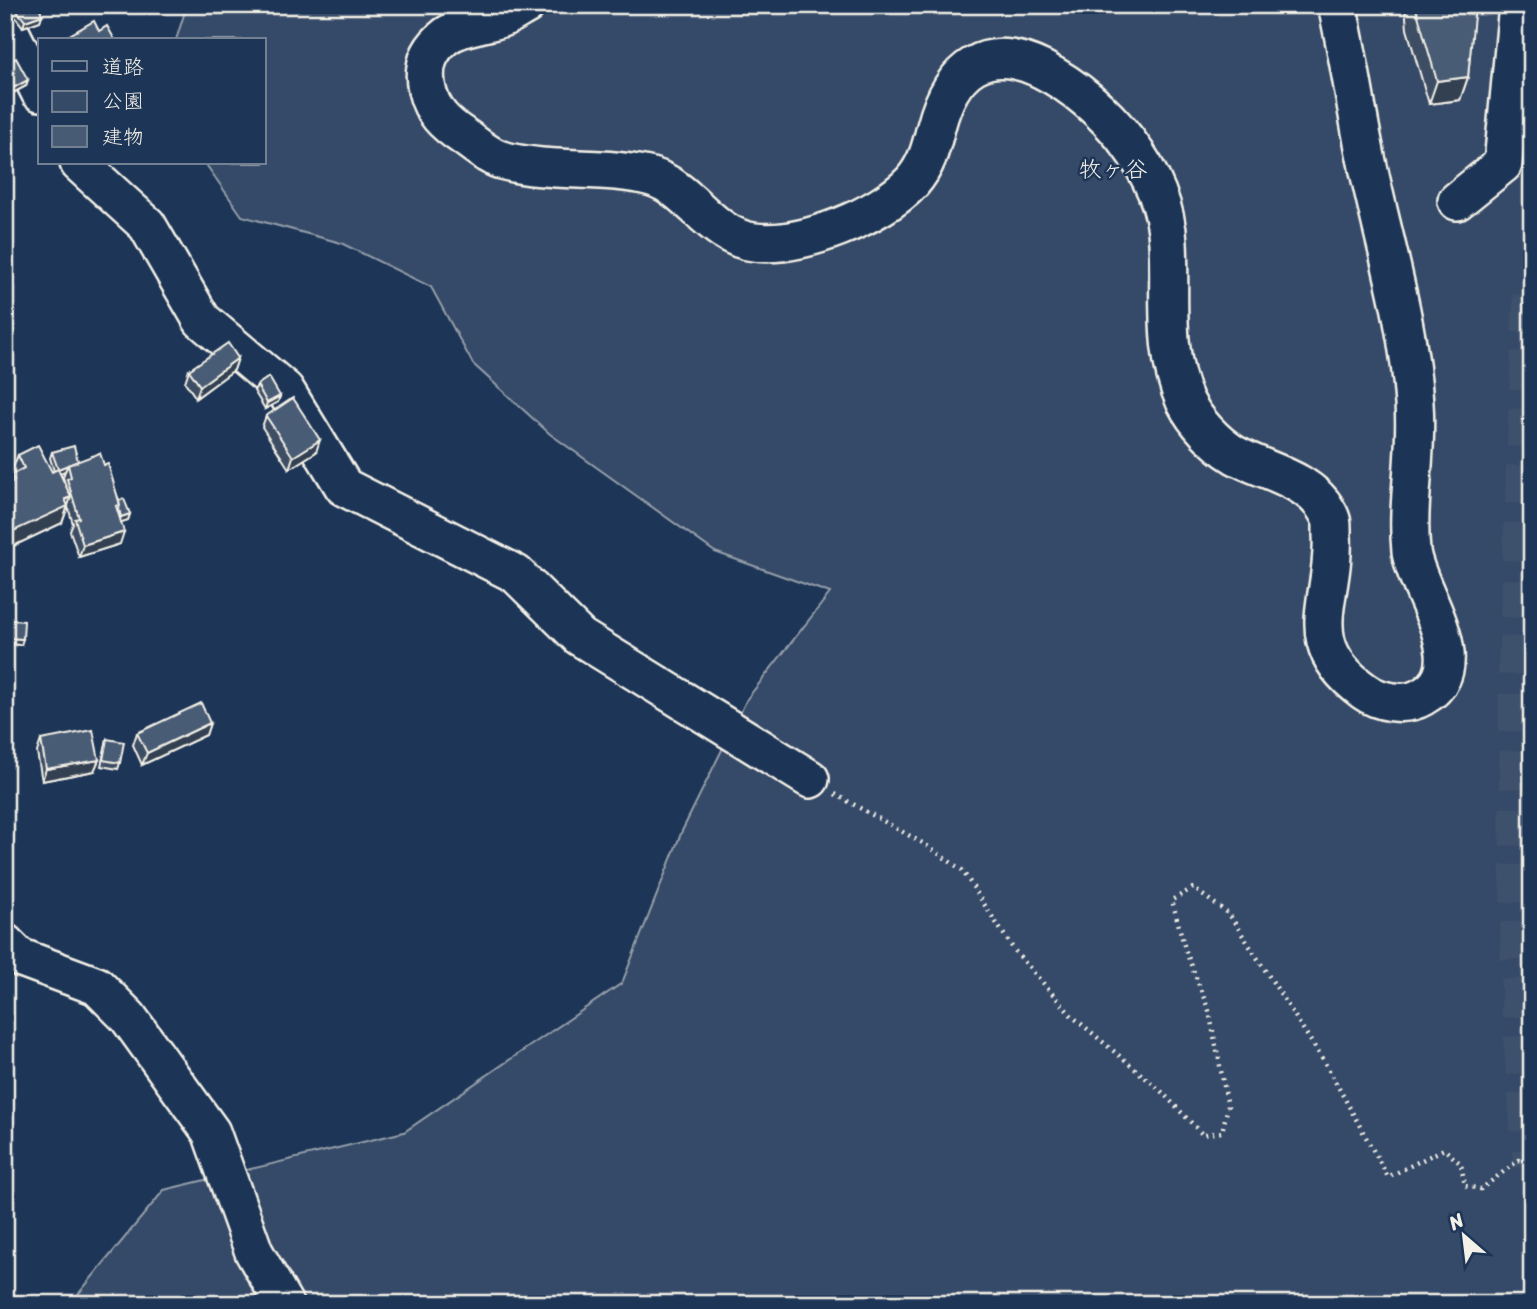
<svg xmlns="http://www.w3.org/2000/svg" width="1537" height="1309" font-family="Sriracha,'Klee One',sans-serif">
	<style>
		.green { fill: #354a67; stroke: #949ea8; stroke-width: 2 }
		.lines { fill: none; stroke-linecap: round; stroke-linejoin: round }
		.highway-tunnel { stroke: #3d516d; stroke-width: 38; stroke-dasharray: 38 19; stroke-linecap: butt }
		.minor-casing { stroke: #f4f1e8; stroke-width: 42 }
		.path { stroke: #f4f1e8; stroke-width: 4.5; stroke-dasharray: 2 5; stroke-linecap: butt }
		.minor { stroke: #1d3557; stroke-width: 37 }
		.wall { fill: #3e4e64; stroke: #f4f1e8; stroke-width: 2; fill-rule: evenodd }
		.shaded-wall { fill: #324051; stroke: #f4f1e8; stroke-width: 2 }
		.building { fill: #485b74; stroke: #f4f1e8; stroke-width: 2 }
		.labels { text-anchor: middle; stroke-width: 5; stroke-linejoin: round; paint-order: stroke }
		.quarter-label { font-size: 23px; fill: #f4f1e8; stroke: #1d3557 }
	</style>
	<rect width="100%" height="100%" fill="#1d3557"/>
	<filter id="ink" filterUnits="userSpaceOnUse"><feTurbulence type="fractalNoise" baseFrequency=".0143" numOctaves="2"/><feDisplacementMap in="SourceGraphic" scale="14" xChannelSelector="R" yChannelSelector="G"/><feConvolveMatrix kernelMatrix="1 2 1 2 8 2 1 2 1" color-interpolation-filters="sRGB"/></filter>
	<g filter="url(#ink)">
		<path class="green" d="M187 5H1532V1304H70L164 1190 404 1132 622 983 682 831 747 699 830 593 715 552 550 434 473 364 431 287 341 243 242 216 205 163H264V40H176Z"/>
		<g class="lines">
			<path class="highway-tunnel" d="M1532 295 1517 670 1520 1005 1532 1166"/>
			<defs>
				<g id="minor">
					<path d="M526 5C518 9 512 14 504 17 485 25 463 24 446 36 428 50 422 67 427 90 432 112 445 124 463 136 476 145 490 158 505 161 551 173 606 165 652 177 691 189 711 237 754 242 802 248 880 216 912 182 927 165 931 147 936 127 951 69 985 41 1043 70 1104 101 1165 172 1168 243 1171 295 1162 351 1185 401 1195 421 1215 443 1235 455 1264 471 1310 479 1327 511 1333 521 1332 524 1332 535 1336 601 1296 641 1364 691 1379 702 1405 707 1422 697 1478 666 1416 592 1411 551 1406 503 1418 453 1414 404 1409 322 1384 242 1367 162 1356 110 1349 57 1337 5"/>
					<path d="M5 22 40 92"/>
					<path d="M79 163 147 225 202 320 285 390 344 487 516 574 580 637 810 779"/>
					<path d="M1457 201 1503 164 1518 5"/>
					<path d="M5 943 19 957 97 986 128 1017 211 1132 254 1252 284 1304"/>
				</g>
			</defs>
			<use href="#minor" class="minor-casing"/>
			<g class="path">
				<path d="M1532 487 1526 536 1532 582"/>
				<path d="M835 794 926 845 962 870 1014 950 1072 1016 1160 1090 1203 1135 1222 1132 1228 1106 1209 1011 1185 949 1172 900 1193 888 1229 914 1325 1063 1388 1177 1444 1149 1461 1164 1465 1186 1481 1189 1519 1160 1532 1163"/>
			</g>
			<use href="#minor" class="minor"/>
		</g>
		<g class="wall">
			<path d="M10 5H39L42 15 40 21 23 27 13 14Z"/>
			<path d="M1405 5H1482L1481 9 1474 10 1468 77 1460 100 1429 104 1407 29Z"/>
			<path d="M5 64 26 86 11 94 5 83Z"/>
			<path d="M238 358 234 370 196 398 185 382 189 370Z"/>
			<path d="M257 385 280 396 278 402 265 409 254 391Z"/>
			<path d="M266 416 316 452 289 469 262 427Z"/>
			<path d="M52 452 78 461 104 465 119 500 130 514 128 520 121 522 120 544 79 557 70 531 73 524 68 507 62 523 5 550V485L8 484 11 475 12 474 11 472 18 455 52 472 54 471 50 458ZM65 471 63 477 65 484 60 473Z"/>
			<path d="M11 620 21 645 7 644 8 626Z"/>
			<path d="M210 723 206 735 142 765 133 745 137 733Z"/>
			<path d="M107 739 120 763 118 769 101 766Z"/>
			<path d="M41 740 94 771 42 781 37 752Z"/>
		</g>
		<g class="shaded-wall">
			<path d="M1470 5H1482L1481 9 1468 10Z"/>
			<path d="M42 15 40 21 23 27 25 21Z"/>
			<path d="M1468 77 1460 100 1429 104 1437 81Z"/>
			<path d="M28 80 26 86 11 94 13 88Z"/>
			<path d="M11 112 8 118 5 119V113Z"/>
			<path d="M238 358 234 370 196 398 200 386Z"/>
			<path d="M280 396 278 402 265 409 267 403Z"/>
			<path d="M320 440 316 452 289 469 293 457Z"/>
			<path d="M68 465 65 471 56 475 58 469Z"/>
			<path d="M71 497 62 523 5 550V535Z"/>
			<path d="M130 514 128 520 119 523 121 517Z"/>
			<path d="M124 532 120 544 79 557 83 545Z"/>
			<path d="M9 638 23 639 21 645 7 644Z"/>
			<path d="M210 723 206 735 142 765 147 753Z"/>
			<path d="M99 760 94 771 42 781 46 769Z"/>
		</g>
		<g class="building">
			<path d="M14 5H39L42 15 25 21 15 8Z"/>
			<path d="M1415 5H1475L1468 77 1437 81Z"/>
			<path d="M94 21 99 31 107 26 115 40H61Z"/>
			<path d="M16 58 28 80 13 88 5 73V64Z"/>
			<path d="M5 96H7L11 112 5 113Z"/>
			<path d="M228 343 238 358 200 386 189 370Z"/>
			<path d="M269 377 280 396 267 403 257 385Z"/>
			<path d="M293 398 320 440 293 457 266 416Z"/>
			<path d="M38 445 52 472 58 469 71 497 65 499 68 506 5 535V485L14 481 11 475 24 468 18 455Z"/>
			<path d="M74 446 78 461 58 469 52 452Z"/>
			<path d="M100 453 104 465 108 464 120 505 116 506 124 532 83 545 75 519 79 518 67 479 71 477 68 465Z"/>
			<path d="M124 499 130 514 121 517 119 509 120 505 119 500Z"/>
			<path d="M11 620 24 621 23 639 9 638Z"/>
			<path d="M201 703 210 723 147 753 137 733Z"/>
			<path d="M93 730 99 760 46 769 41 740Z"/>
			<path d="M107 739 124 742 120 763 103 760Z"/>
		</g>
	</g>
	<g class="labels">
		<g class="quarter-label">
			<text x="1113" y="177">牧ヶ谷</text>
		</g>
	</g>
	<rect width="1537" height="1309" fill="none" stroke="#1d3557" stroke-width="28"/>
	<rect x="14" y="14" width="1509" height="1281" fill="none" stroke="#f4f1e8" stroke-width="2.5" filter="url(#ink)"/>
	<rect x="38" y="38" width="228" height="126" fill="#1d3557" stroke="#738091" stroke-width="2"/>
	<rect x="52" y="61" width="35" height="10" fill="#1d3557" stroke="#738091" stroke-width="2"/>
	<text x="102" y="74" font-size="21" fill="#f4f1e8">道路</text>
	<rect x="52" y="91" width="35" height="21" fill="#354a67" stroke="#738091" stroke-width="2"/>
	<text x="102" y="108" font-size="21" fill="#f4f1e8">公園</text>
	<rect x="52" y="126" width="35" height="21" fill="#485b74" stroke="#738091" stroke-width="2"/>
	<text x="102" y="144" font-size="21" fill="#f4f1e8">建物</text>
	<g transform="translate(1464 1236) rotate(332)" stroke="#1d3557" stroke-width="5" paint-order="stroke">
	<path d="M0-5L12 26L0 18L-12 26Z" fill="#f4f1e8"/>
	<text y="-10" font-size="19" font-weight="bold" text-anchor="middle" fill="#f4f1e8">N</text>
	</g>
</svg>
